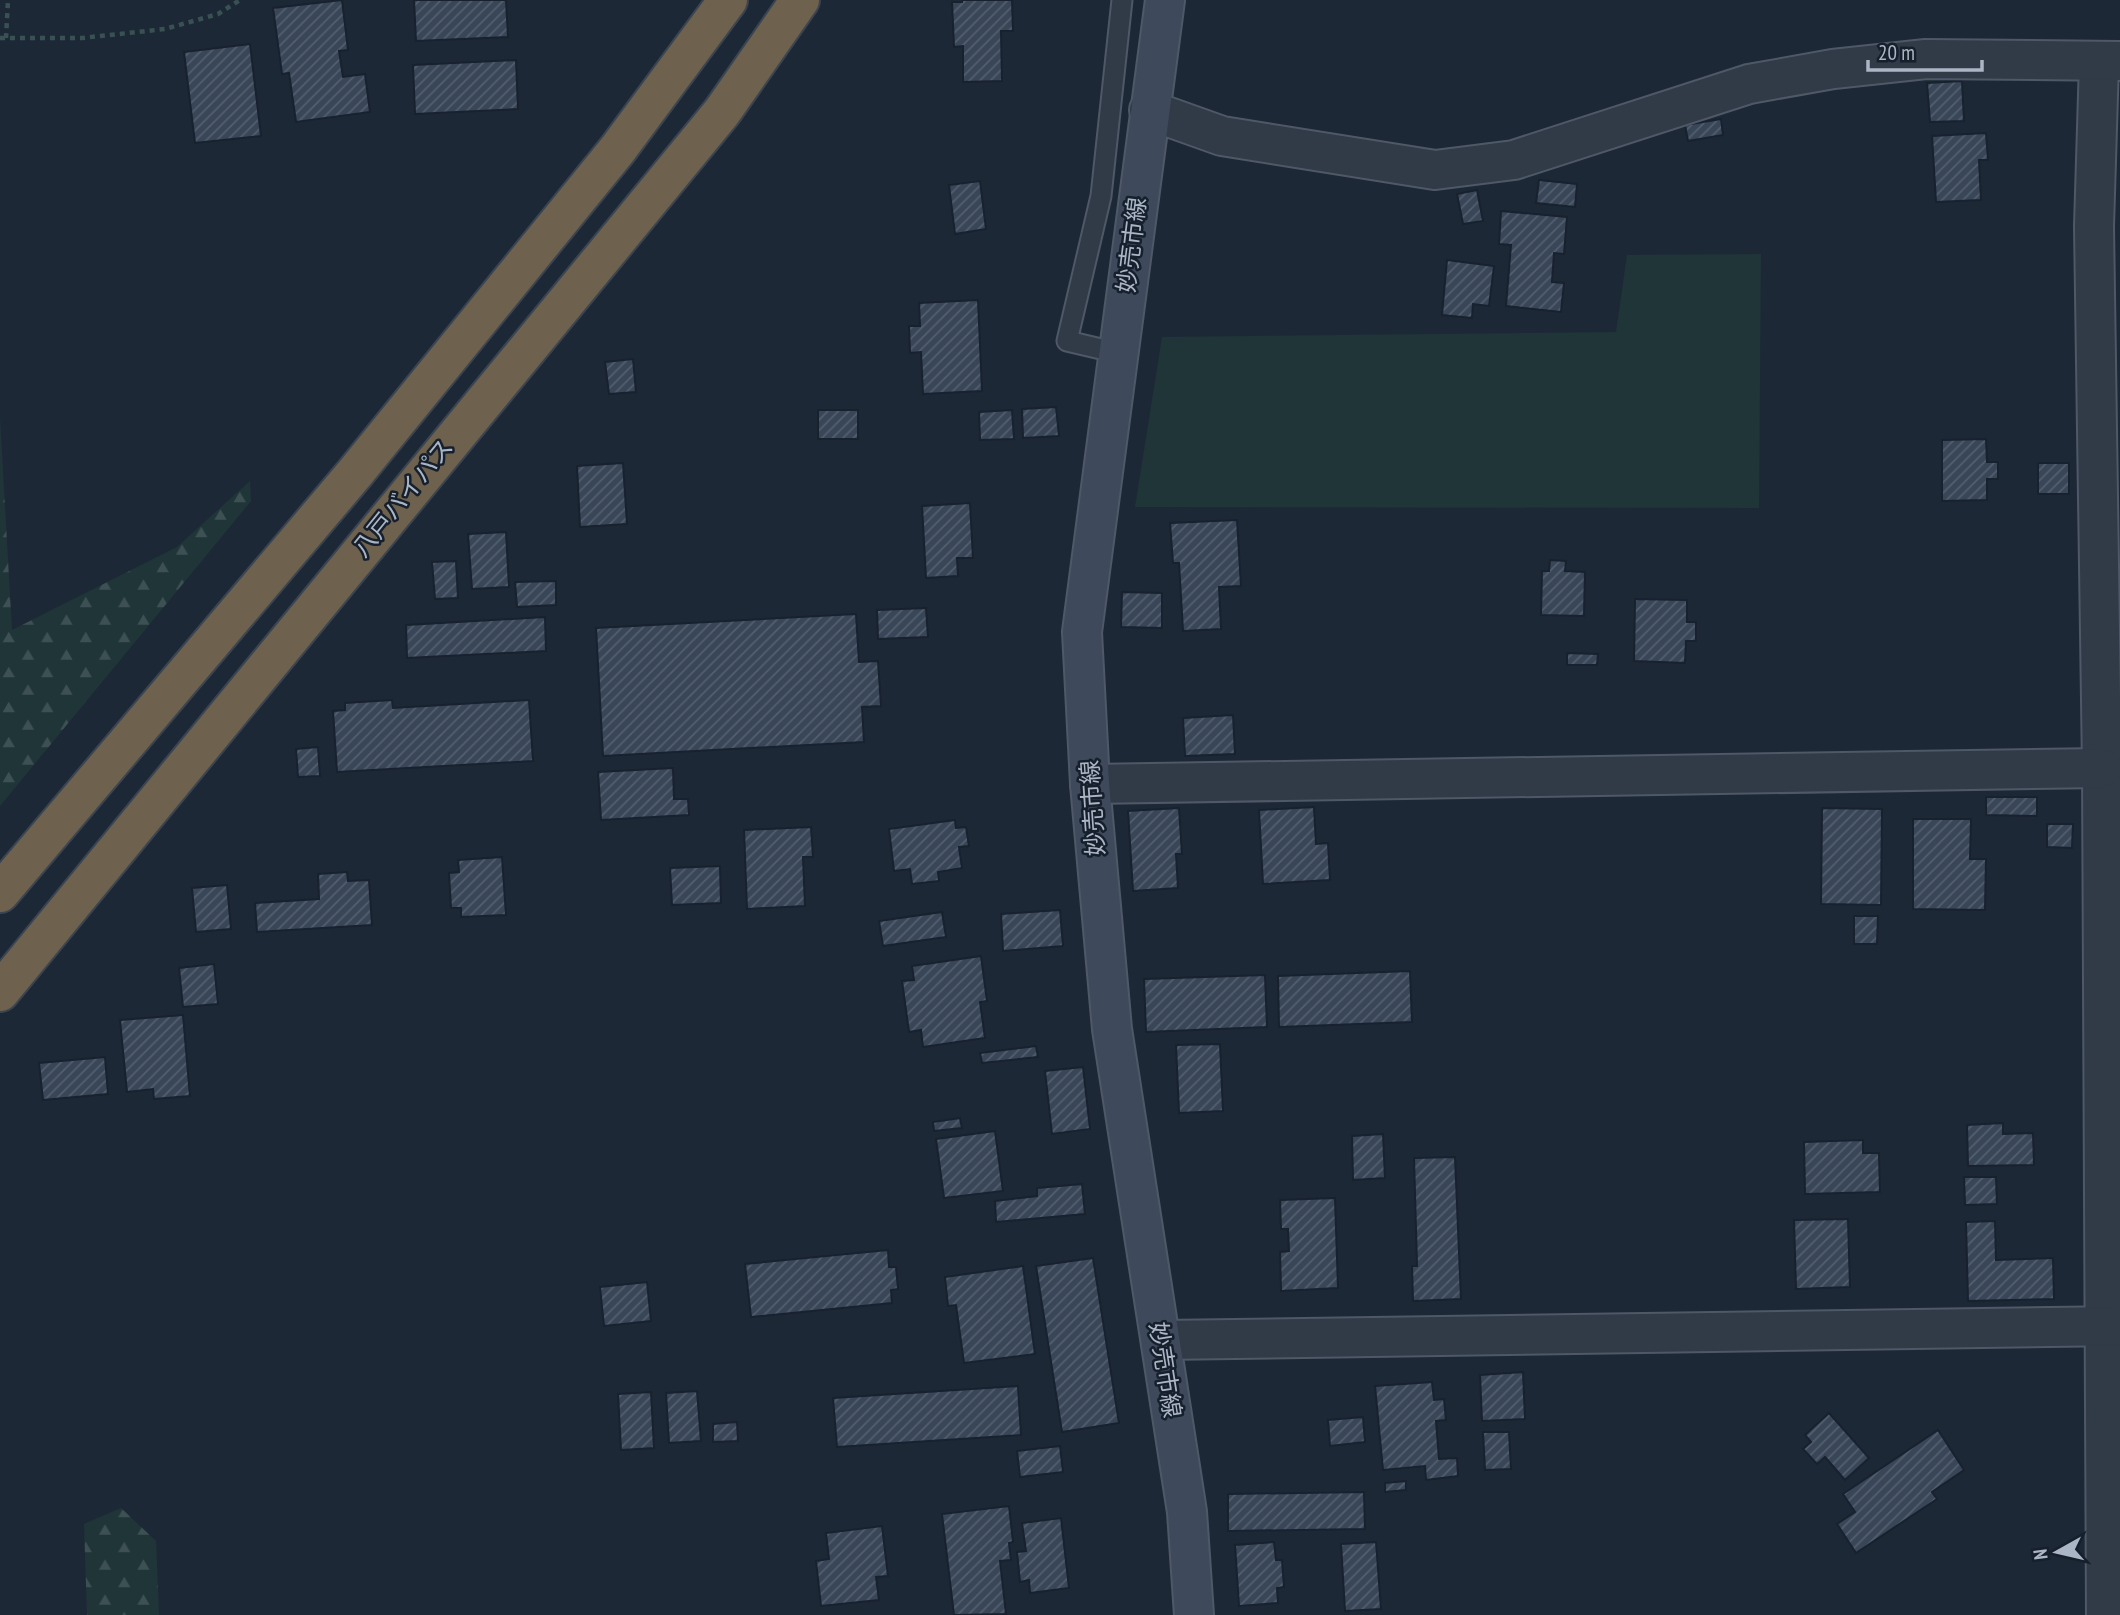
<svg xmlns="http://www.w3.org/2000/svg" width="2120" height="1615" font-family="'PT Sans Narrow','Noto Sans JP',sans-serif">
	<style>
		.green { fill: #1f3538 }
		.forest { fill: url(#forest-firs) }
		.building { fill: url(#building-hatch); stroke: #18212e; stroke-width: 2 }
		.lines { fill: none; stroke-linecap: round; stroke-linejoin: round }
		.lane-casing { stroke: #4e5866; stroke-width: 23 }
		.street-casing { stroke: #4e5866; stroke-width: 42 }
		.secondary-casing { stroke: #4e5866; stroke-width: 42 }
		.highway-casing { stroke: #3b4552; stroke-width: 42 }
		.path { stroke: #395153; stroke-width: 4.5; stroke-dasharray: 5 5; stroke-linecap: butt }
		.lane { stroke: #313a47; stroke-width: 19 }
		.street { stroke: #313a47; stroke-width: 38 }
		.secondary { stroke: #3e495b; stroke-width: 38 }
		.highway { stroke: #6e614d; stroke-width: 38 }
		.labels { text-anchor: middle; stroke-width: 5; stroke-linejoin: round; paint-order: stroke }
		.street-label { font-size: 24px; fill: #aab5c5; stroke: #161f2c }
	</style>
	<defs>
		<pattern id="forest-firs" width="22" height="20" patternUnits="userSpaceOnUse" patternTransform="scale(1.75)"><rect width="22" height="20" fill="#1f3538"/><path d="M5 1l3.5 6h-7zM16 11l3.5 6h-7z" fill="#3d5053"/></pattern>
		<pattern id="building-hatch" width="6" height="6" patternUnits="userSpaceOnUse" patternTransform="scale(1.75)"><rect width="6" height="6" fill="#394658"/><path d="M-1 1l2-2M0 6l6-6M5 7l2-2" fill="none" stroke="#535e6e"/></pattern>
	</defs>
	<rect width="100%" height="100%" fill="#1d2837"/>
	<path class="green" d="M1761 254 1759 508 1135 507 1162 337 1616 332 1627 255Z"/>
	<g class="forest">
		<path d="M0 419 12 630 177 547 250 481 251 501 0 806Z"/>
		<path d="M121 1508 156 1541 159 1615H87L84 1524Z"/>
	</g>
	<g class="building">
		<path d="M342 0 348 50 339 51 343 77 365 74 370 112 296 122 289 73 282 74 273 8Z"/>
		<path d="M414 0H506L508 37 416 41Z"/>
		<path d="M962 0H1012L1013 31H1001L1002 81 963 82V46L954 47 952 2H962Z"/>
		<path d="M250 44 261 136 195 143 184 52Z"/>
		<path d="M516 60 518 109 415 114 413 65Z"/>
		<path d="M1962 81 1964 121 1930 122 1927 83Z"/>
		<path d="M1721 119 1723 135 1688 141 1685 125Z"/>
		<path d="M1986 133 1988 160H1979L1981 200 1936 202 1932 136Z"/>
		<path d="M1539 180 1577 184 1575 207 1536 203Z"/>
		<path d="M980 181 986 229 955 234 949 185Z"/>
		<path d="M1477 190 1483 221 1463 224 1457 194Z"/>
		<path d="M1501 211 1567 217 1564 254 1554 253 1552 282 1564 283 1561 312 1506 306 1511 245 1499 244Z"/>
		<path d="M1447 260 1494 266 1489 306 1473 304 1472 318 1442 315Z"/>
		<path d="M978 300 982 391 923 394 921 352 910 353 909 326H920L919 303Z"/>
		<path d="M633 359 636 392 609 394 605 362Z"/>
		<path d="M1056 407 1059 436 1023 438 1022 409Z"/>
		<rect x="818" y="410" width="40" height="29"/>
		<path d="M1012 410 1014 439 980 440 979 412Z"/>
		<path d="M1986 439 1987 462H1998V479H1987V500L1942 501V440Z"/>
		<path d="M623 463 627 524 580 527 577 466Z"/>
		<rect x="2038" y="463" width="31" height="31"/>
		<path d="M970 503 973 558H957L958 576 926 578 922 506Z"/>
		<path d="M1237 520 1241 586 1219 587 1221 629 1183 631 1179 563H1173L1170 523Z"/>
		<path d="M506 532 509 587 472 589 468 534Z"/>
		<path d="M1550 560 1566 561 1565 571 1585 572 1584 616 1541 615 1542 571H1549Z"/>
		<path d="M456 561 458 598 435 599 432 562Z"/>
		<path d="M556 581V605L517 607 515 582Z"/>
		<path d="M1122 592 1162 593V628L1121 627Z"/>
		<path d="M1635 599 1687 600V622H1696V641H1686L1685 663 1634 661Z"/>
		<path d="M926 608 928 637 878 639 877 610Z"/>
		<path d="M856 614 859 662 878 661 881 706 862 707 864 742 603 756 596 628Z"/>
		<path d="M545 617 546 651 407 658 406 625Z"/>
		<path d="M1567 653 1598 654 1597 665H1567Z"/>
		<path d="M392 700 393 708 529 700 533 761 337 772 333 711 345 710V703Z"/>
		<path d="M1233 715 1235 754 1185 756 1183 718Z"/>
		<path d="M318 747 320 776 298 777 296 749Z"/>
		<path d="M673 768 674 799H688L689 815 601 820 598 772Z"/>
		<path d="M1986 797H2037V816L1986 815Z"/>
		<path d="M1314 807 1316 844 1328 843 1330 880 1263 884 1259 810Z"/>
		<path d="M1179 808 1182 854H1176L1178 888 1133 891 1128 811Z"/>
		<path d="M1822 808 1882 809 1881 905 1821 904Z"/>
		<path d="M1913 819H1971L1970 859H1986L1985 910 1913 909Z"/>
		<path d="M955 820 956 828 966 827 969 846 959 847 962 868 938 872 939 881 912 884 910 869 894 871 889 829Z"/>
		<path d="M2047 824H2073L2072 848 2047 847Z"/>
		<path d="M811 827 813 857H803L805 906 747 909 744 830Z"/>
		<path d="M502 857 506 915 461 917V908H451L449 873 459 872 458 860Z"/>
		<path d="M720 866 721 903 672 905 670 868Z"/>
		<path d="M347 872 348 881 369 880 372 925 257 932 255 903 319 899 318 874Z"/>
		<path d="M227 885 231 929 196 932 192 888Z"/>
		<path d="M1060 910 1063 946 1003 951 1001 914Z"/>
		<path d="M942 912 946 937 883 946 879 921Z"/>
		<path d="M1854 916H1878L1877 944H1854Z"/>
		<path d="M981 956 987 1001 980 1002 985 1038 923 1047 921 1030 909 1032 902 981 914 980 912 966Z"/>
		<path d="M214 964 218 1004 183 1007 179 968Z"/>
		<path d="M1410 971 1412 1022 1279 1027 1278 976Z"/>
		<path d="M1265 975 1267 1027 1146 1032 1144 979Z"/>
		<path d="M183 1015 190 1096 154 1099 153 1089 127 1092 120 1020Z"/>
		<path d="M1220 1044 1223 1111 1179 1113 1176 1045Z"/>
		<path d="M1036 1046 1038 1057 982 1063 980 1053Z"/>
		<path d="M105 1057 108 1094 43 1100 39 1063Z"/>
		<path d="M1083 1067 1090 1129 1052 1134 1045 1071Z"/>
		<path d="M960 1118 962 1128 934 1131 933 1122Z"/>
		<path d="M2003 1123V1134L2033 1133 2034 1165 1968 1166 1967 1125Z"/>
		<path d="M995 1131 1003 1191 944 1198 936 1139Z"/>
		<path d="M1383 1134 1385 1178 1353 1180 1352 1136Z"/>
		<path d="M1863 1140V1153H1879L1880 1192 1805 1194 1804 1142Z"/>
		<path d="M1455 1157 1461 1299 1413 1301 1412 1266H1417L1414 1158Z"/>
		<path d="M1964 1177H1996L1997 1204 1965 1205Z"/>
		<path d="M1082 1184 1085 1214 996 1222 995 1201 1037 1196V1188Z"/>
		<path d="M1335 1198 1338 1288 1281 1291 1280 1252 1289 1251 1288 1229H1281L1280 1200Z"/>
		<path d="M1848 1219 1850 1287 1796 1289 1794 1220Z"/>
		<path d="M1995 1221 1996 1260 2053 1258 2054 1299 1968 1301 1966 1222Z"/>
		<path d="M888 1250 889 1267H896L898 1289 891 1290 892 1303 751 1317 745 1264Z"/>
		<path d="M1093 1258 1119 1423 1062 1432 1036 1266Z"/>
		<path d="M1023 1266 1035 1354 964 1363 956 1305 948 1306 945 1277Z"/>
		<path d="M647 1282 651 1321 604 1326 600 1287Z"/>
		<path d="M1523 1372 1525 1419 1482 1421 1480 1375Z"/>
		<path d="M1432 1382 1434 1400 1444 1399 1446 1420 1436 1421 1439 1459 1457 1458 1458 1476 1426 1480 1425 1466 1383 1470 1375 1386Z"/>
		<path d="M1018 1386 1021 1435 837 1447 833 1398Z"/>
		<path d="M697 1391 701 1441 669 1443 666 1393Z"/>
		<path d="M651 1392 654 1448 621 1450 618 1394Z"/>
		<path d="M1829 1413 1869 1458 1845 1480 1825 1457 1817 1464 1803 1449 1811 1442 1805 1435Z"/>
		<path d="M1363 1417 1365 1442 1330 1446 1328 1420Z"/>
		<path d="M737 1422 738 1441 713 1442V1424Z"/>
		<path d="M1938 1430 1964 1470 1932 1492 1937 1499 1856 1553 1837 1524 1855 1512 1843 1494Z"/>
		<path d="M1483 1432H1509L1511 1469 1485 1470Z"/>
		<path d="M1060 1446 1063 1472 1020 1477 1017 1451Z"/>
		<path d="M1406 1481V1490L1385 1492V1483Z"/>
		<path d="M1364 1492 1365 1529 1228 1531V1494Z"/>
		<path d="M1009 1506 1013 1542 1009 1543 1011 1560 1000 1561 1006 1614 954 1615 942 1514Z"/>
		<path d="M1061 1518 1069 1588 1030 1593 1029 1580 1020 1582 1017 1552 1026 1551 1022 1523Z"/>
		<path d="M882 1526 888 1576 876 1577 879 1600 821 1606 816 1561 829 1559 826 1533Z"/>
		<path d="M1274 1542 1276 1560H1282L1284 1587 1277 1588 1278 1603 1239 1606 1235 1545Z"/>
		<path d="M1376 1542 1381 1609 1345 1611 1341 1544Z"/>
	</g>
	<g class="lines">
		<defs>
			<path id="lane" d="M1118 353 1067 341 1101 196 1122 0"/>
			<g id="street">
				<path d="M2099 62 2094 226 2102 768 2106 1615"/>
				<path d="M1149 110 1222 136 1435 170 1514 160 1749 84 1833 69 1926 59 2120 61"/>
				<path d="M1090 784 2102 768"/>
				<path d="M1161 1340 2120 1326"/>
			</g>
			<path id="secondary" d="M1165 0 1082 632 1090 784 1112 1029 1187 1512 1194 1615"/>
			<g id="highway">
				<path d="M0 893 355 473 618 149 728 0"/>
				<path d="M0 992 722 112 800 0"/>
			</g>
		</defs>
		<use href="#lane" class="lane-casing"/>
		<use href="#street" class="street-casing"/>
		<use href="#secondary" class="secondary-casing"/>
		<use href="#highway" class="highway-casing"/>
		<g class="path">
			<path d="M0 38H82L165 29 218 14 240 0"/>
			<path d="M6 38 8 0"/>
		</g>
		<use href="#lane" class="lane"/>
		<use href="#street" class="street"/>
		<use href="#secondary" class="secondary"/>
		<use href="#highway" class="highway"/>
	</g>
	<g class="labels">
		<g class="street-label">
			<text transform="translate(1132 245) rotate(-83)" y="8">妙売市線</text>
			<text transform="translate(403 498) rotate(-51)" y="8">八戸バイパス</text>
			<text transform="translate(1093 808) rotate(-94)" y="8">妙売市線</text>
			<text transform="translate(1165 1370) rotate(81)" y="8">妙売市線</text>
		</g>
	</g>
	<g transform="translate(2057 1552) rotate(262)" stroke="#161f2c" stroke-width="5" paint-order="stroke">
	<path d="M0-5L12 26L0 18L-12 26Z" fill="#aab5c5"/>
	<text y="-10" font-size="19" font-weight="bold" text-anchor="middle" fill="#aab5c5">N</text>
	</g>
	<path d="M1868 60v10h114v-10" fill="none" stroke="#aab5c5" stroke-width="3.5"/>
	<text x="1878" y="60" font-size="21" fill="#aab5c5" stroke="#161f2c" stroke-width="5" paint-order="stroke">20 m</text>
</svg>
